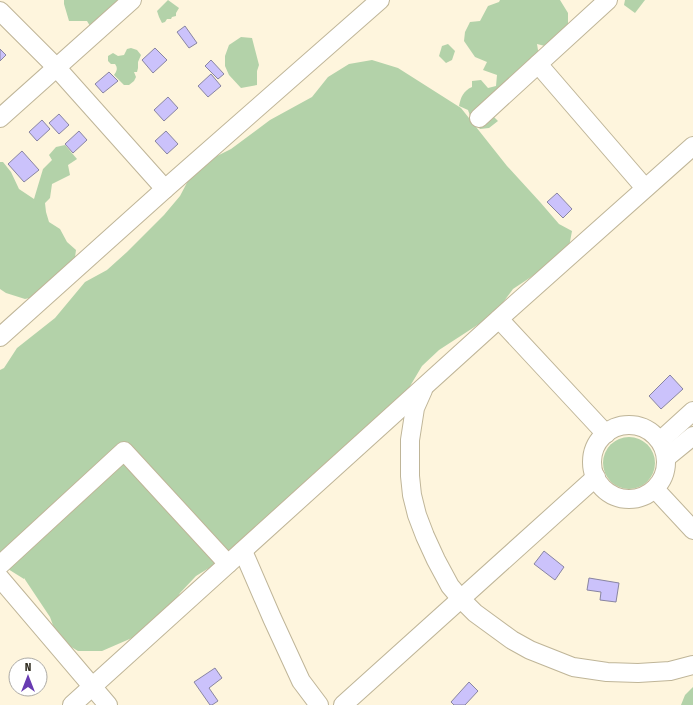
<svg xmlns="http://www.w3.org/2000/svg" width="693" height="705" font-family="'Fira Sans Condensed',sans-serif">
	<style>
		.green { fill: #b3d2a9 }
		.building { fill: #cbc2fb; stroke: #8985a1 }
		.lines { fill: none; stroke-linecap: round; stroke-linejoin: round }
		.minor-casing { stroke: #bfb598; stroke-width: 20 }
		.minor { stroke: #fff; stroke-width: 18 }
	</style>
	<rect width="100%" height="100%" fill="#fef5dd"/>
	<g class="green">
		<path d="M64 0H128L93 31 87 21H69L64 4Z"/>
		<path d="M168 0 179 8 176 13V16L172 17 171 19H167L165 22 162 23 159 17 157 11Z"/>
		<path d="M500 0H560L568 13V30L549 47 537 44 539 56 489 112 498 121 489 128 480 129 472 121 468 110 459 106C461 97 463 91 472 87V81L481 80 488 88 496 86 497 75 483 70 487 62 475 57 464 41 465 32 470 22 480 21 488 6 499 2Z"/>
		<path d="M625 0H645L635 13 624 5Z"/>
		<path d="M241 37 252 38 259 65 257 71V85L241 88 229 75 225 66V56L229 45Z"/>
		<path d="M448 44 455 51 452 60 446 63 439 56 442 46Z"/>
		<path d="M131 48 137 50 141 55 138 62V68L137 72H134L136 77 134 81 129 85H124L114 75C117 71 118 68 115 64H111L108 61V56L113 53 118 56 124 55 127 49Z"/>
		<path d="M372 60 398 68 461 108 507 166 540 202 559 224 572 231 569 247 552 263 513 289 499 308 479 324 439 350 422 366 397 408 256 539 196 576 180 593 166 617 148 631 102 651H78L58 639 50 617 24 578V579L0 564V370L4 368 17 348 55 318 85 282 107 270 127 252 164 215 180 196 191 175 209 160 231 149 270 120 312 97 328 77 349 64Z"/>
		<path d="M65 145 77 159 68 165 70 175 52 184 50 198 45 203 46 212 49 222 60 229 67 242 76 250 74 265 43 295 25 299 6 293 0 289V162H3L11 172 19 189 34 199 43 169 52 160 49 155 56 147Z"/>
		<circle cx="629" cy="463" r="26"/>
		<path d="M693 687V705H681L685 695Z"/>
	</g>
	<g class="building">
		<path d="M185 26 197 43 189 48 177 32Z"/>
		<path d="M155 48 167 60 153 73 142 60Z"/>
		<path d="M0 49 6 55 0 61Z"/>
		<path d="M211 60 224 74 218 79 205 66Z"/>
		<path d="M109 72 118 81 103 93 95 84Z"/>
		<path d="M211 74 221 86 208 97 198 86Z"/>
		<path d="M168 97 178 108 164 121 154 110Z"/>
		<path d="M59 114 69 125 59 134 49 123Z"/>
		<path d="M42 120 50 129 37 141 29 132Z"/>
		<path d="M79 131 87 140 73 153 65 144Z"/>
		<path d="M166 131 178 144 167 154 155 141Z"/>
		<path d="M22 151 39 170 24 182 8 164Z"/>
		<path d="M557 193 572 209 563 218 547 202Z"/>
		<path d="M670 375 683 389 661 409 649 396Z"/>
		<path d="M544 551 564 567 555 580 534 564Z"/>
		<path d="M589 578 619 583 616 602 600 600 601 592 587 590Z"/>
		<path d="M215 668 222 678 209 688 218 701 212 705H210L194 682Z"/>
		<path d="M469 682 478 691 465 705H454L451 702Z"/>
	</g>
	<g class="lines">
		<defs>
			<g id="minor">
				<path d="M0 11 56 67 165 189"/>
				<path d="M538 64 645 188"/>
				<path d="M0 118 132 0"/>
				<path d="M479 118 608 0"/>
				<path d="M499 319 606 434"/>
				<path d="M0 337 165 189 380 0"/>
				<path d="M423 390 415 408 410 440V476L412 495 417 515 425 536 436 560 450 586 461 599 475 613 512 640 530 650 573 667 607 672 638 673 670 671 693 665"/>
				<circle cx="629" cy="462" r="37"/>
				<path d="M660 441 693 411"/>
				<path d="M666 458 693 436"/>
				<path d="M655 489 693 530"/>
				<path d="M243 551 272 618 301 681 319 705"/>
				<path d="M0 565 124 451 228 564"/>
				<path d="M0 578 108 705"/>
				<path d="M72 705 511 308 693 146"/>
				<path d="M343 705 596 477"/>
			</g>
		</defs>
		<use href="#minor" class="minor-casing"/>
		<use href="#minor" class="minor"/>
	</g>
	<g transform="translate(28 677)"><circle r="19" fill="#ffffff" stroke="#adaba6"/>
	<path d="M0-3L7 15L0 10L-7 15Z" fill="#683bb2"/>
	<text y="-6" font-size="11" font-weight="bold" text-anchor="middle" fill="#312d21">N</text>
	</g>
</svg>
